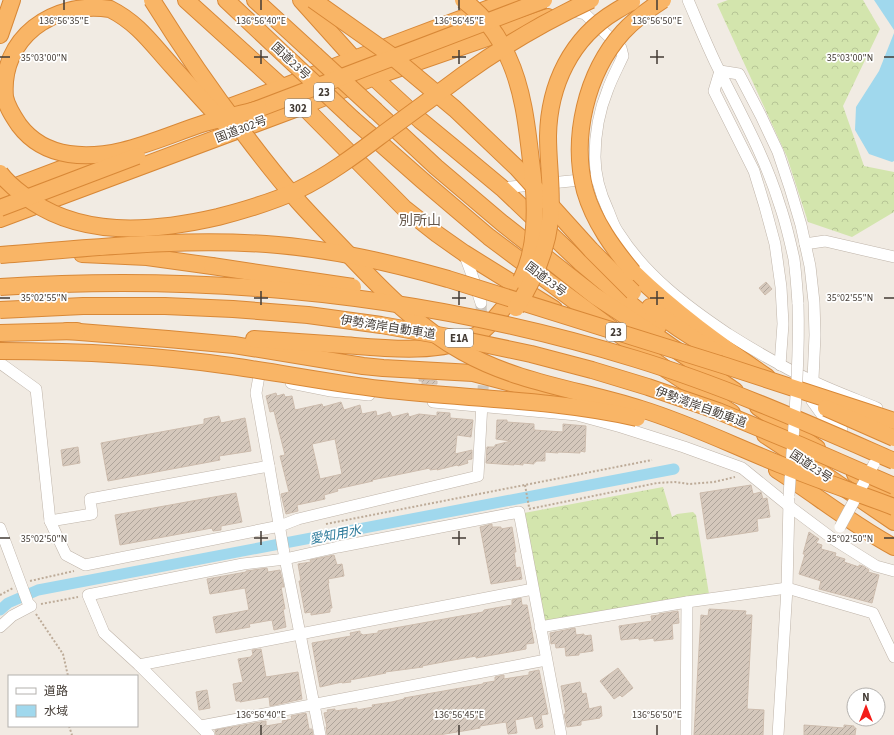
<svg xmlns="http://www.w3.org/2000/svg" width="894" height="735" font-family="'Source Sans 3','Noto Sans JP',sans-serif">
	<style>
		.forest { fill: url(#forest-crowns) }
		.water { fill: #a0d8ed }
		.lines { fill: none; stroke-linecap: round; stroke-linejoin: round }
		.canal { stroke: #a0d8ed; stroke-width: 11 }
		.building { fill: url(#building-hatch); stroke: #cdbcad; fill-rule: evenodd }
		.minor-tunnel { stroke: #cec8c0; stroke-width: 11; stroke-dasharray: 11 5.5; stroke-linecap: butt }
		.minor-casing { stroke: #bfb4a9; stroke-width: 12 }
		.highway-casing { stroke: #d88837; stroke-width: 18 }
		.path { stroke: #bdab98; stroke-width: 2; stroke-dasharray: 2 2; stroke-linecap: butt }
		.minor { stroke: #fff; stroke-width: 11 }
		.highway { stroke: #f9b566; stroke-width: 16 }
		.minor-bridge-casing { stroke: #bfb4a9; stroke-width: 12; stroke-linecap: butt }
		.highway-bridge-casing { stroke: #d88837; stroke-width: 18; stroke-linecap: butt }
		.minor-bridge { stroke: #fff; stroke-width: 11 }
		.highway-bridge { stroke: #f9b566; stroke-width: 16 }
		.ticks { fill: none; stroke: #433b34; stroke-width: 1.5 }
		.labels { text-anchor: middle; stroke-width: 3.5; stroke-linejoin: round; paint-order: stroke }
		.shield { fill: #fff; stroke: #7b7671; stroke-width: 1 }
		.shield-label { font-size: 11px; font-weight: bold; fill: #433b34 }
		.street-label { font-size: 12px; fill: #433b34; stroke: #fff }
		.water-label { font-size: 13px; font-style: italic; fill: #2e7b9b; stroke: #fff }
		.quarter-label { font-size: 14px; fill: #65574b; stroke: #fff }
		.ticks-label { font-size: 10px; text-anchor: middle; fill: #433b34; stroke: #fff; stroke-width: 3.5; stroke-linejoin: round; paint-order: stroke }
	</style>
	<defs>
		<pattern id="forest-crowns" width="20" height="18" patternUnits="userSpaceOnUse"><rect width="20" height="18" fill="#d3e5ad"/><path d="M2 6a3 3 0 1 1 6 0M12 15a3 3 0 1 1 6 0" fill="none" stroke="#b6c595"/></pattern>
		<pattern id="building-hatch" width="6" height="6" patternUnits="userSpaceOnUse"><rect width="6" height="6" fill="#d5c8bc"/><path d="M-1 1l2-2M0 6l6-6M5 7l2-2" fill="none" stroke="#aea49a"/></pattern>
	</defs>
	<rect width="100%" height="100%" fill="#f1ebe3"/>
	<g class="forest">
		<path d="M728 0H863L880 29 843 106 864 166 894 172V212L852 237 808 222 787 157 717 4Z"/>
		<path d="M663 487 672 517 677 514 693 512 696 515 709 594 547 622 544 620 524 513Z"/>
	</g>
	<g class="water">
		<path d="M874 0H894V30Z"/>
		<path d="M894 33V161L892 162 869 154 855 130 856 107 879 71Z"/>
	</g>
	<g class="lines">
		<path class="canal" d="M0 610 8 603 38 590 674 469"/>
	</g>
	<g class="building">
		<path d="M766 282 772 289 765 295 759 288Z"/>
		<path d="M419 379 437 381V384H422V381H419Z"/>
		<path d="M276 393 277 396 284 394 285 397 292 396 295 410 322 404 323 407 341 402 344 410 360 405 362 414 376 411 377 416 390 412 392 417 408 413 409 417 419 414 437 416V412L450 413V418L473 420 471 437 457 435 455 454 472 450V459L467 460 468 463 458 466 457 465 437 470V469L430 470V468L372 480 373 481 337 489 338 491 324 495 325 499 297 505 298 511 286 514 281 494 289 492 280 456 285 455 274 411 270 412 266 396ZM335 439 342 474 320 479 312 444Z"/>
		<path d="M219 416 221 423 245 418 251 451 219 456 220 460 108 481 101 443 204 424V419Z"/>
		<path d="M497 420H507V422L534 424V430L563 432V424L586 426 585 452 580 451V453L558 452V453L545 452V461H536V462H534V464L523 463V465L514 464V465L486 463 487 447H495V445L511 441 496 439Z"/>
		<path d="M78 447 80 463 63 466 61 450Z"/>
		<path d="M751 485 753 494 761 492 763 499 767 498 770 517 757 519 758 531 707 539 700 493Z"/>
		<path d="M236 493 242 522 221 526V530L213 531 212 528 120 545 115 515Z"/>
		<path d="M492 524V527H501V529L512 527 516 552H514L516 568 520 567 522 579 491 584 480 527Z"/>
		<path d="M809 532 819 539 816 543 822 545 821 549 836 553 835 556 845 559 844 562 859 567V565L863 566 869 570 868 572 879 575 872 603 819 589 821 581 799 574 805 554H803Z"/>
		<path d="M334 555 337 565 342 564 344 576 328 579 329 583H328L332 608H330V612L311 615V612L305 613 299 581H301L298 564 311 562 310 560Z"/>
		<path d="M267 568 268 572 280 570 284 587H281L285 609H283L286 627 274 630 272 620 249 624 250 627 216 633 213 617 249 610 245 588 210 594 207 579 246 572V571Z"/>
		<path d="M521 598 522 605H527L534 643 526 644V649L476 658V656L448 661 422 666 423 667 385 672 386 673 350 680 351 682 342 683V682L320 687 312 643 351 636 350 633 360 631V634H362L363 635 378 633V631L483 612 484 610 512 605V600Z"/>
		<path d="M709 609 746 611 745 615H752L747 709 764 710 763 735H694L701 615 708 616Z"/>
		<path d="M678 611 679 623 672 624 673 639 654 641V638L639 640V638L621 640 619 626 652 621 651 616 659 615V614Z"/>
		<path d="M575 628 576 635 584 634V636L591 635 593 651 579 653V655L566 656 565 647 556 648 555 643 551 644 550 633Z"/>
		<path d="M261 649 266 677 298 672 302 699 270 706 269 697H267L240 702V701H236L233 684 243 682 238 659 251 657V656L253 655 252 650Z"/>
		<path d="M618 668 633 688 622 697 620 695 614 699 600 681Z"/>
		<path d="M539 670 548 714 541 715 543 727 536 729 533 716 515 720 517 733 508 734 506 722 480 726V728L469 730 439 735H327L326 727H327L324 713 328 712 327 710 335 709V711L357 708V710L373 707 372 705 392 702 404 699V698L483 684V683L495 681V677L504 675V679L529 675V672Z"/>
		<path d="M580 682 582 694 586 693 589 709 601 706 602 716 600 717V718L581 721V725L567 727 564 714H566L561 686Z"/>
		<path d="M207 690 210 708 199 710 196 692Z"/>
		<path d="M306 713 309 729H312L313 735H216L215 730 266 721V726L283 723 282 721 292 719 291 716Z"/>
		<path d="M804 725 844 728V725L854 726V728H856L855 735H804Z"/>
	</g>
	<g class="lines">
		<path class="minor-tunnel" d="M481 303 484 376 482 403"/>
		<defs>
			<g id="minor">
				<path d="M688 0C697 21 706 43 716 64 739 111 765 156 780 206 786 223 790 241 794 259 796 274 797 289 798 304"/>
				<path d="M568 10 585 14 621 48 623 56C618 67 612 78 608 89 599 111 595 134 595 157 595 175 600 193 608 210 611 217 613 225 618 232 645 275 686 306 728 334 755 351 783 367 812 381 833 391 855 399 877 408"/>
				<path d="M502 188 590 179"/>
				<path d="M805 244 825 241 894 257"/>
				<path d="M464 253 472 275 481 303"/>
				<path d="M0 363 36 389 50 521 66 555 85 565 280 526 298 519 478 476 482 403"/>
				<path d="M780 365 783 324 781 287 775 244 765 207 754 171 714 91 720 71 739 74 761 116 778 152 790 188 801 225 810 266 814 302 815 335 812 401 828 423 842 430"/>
				<path d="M259 376 256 393 269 466 284 553 320 735"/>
				<path d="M291 383 331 391 369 395"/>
				<path d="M433 402 577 415 621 427 684 447 742 468 789 506 833 539 876 566 894 571"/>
				<path d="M50 521 92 514 90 499 269 466"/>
				<path d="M0 528 28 603 31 606 12 616 0 627"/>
				<path d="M540 627 687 602 787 588 873 613 894 657"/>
				<path d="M139 665 533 589"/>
				<path d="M201 726 546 660"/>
				<path d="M209 735 139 665 104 633 88 595 243 564 285 559 338 547 519 512 561 735"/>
				<path d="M686 735 687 602"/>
				<path d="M778 735 787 588 789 501"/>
			</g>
			<g id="highway">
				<path d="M186 0 303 106 404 208 437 234 464 253 554 309"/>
				<path d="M226 0 293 63"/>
				<path d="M255 0 315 55"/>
				<path d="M301 0 354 59 420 120 454 148 502 188 580 262 658 327"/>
				<path d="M0 35 12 0"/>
				<path d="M376 111 436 167 502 223 595 296 659 338 735 391"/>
				<path d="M213 113 283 87 354 59 511 0"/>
				<path d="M354 120 422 180 489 237 667 370 732 413"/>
				<path d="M0 192 98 155"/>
				<path d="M0 219 303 106 374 77 548 17"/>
				<path d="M82 254 147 257 212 266"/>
				<path d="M633 272C674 312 720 345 767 377"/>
				<path d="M650 307C670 324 692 338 715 351"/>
				<path d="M67 331 168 339 234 345 363 366 383 368 473 373 538 390 563 395"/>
				<path d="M0 333 77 331"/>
				<path d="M254 339C284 341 313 343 343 345 382 348 440 355 475 336 487 330 498 314 507 304"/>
				<path d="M758 407 817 448"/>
				<path d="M765 435 812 466 894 522"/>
				<path d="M777 470C816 495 853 525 894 547"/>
				<path d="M855 474 894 499"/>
			</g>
		</defs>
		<use href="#minor" class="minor-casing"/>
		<use href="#highway" class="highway-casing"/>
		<g class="path">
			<path d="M525 485 529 507"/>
			<path d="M529 509 657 483 675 482 689 484 714 482 735 477"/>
			<path d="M326 524 652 460"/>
			<path d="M30 581 74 571"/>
			<path d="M0 595 13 588"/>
			<path d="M41 604 78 597"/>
			<path d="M36 614 63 654 68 676"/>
			<path d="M69 726 72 735"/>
		</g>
		<use href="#minor" class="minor"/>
		<use href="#highway" class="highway"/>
		<defs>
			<g id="minor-bridge">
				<path d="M789 496C793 432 800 368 798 304"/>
				<path d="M840 527 874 464"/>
			</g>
			<g id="highway-bridge">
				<path d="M152 0C180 45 210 89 242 131 260 155 278 178 298 201 314 219 332 237 349 255 383 291 419 328 463 352 518 383 581 390 641 409 690 424 736 447 784 466 820 481 858 493 894 507"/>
				<path d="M313 0 388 53 455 109 517 168 591 250 633 292"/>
				<path d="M463 0C483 15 498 34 508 57 523 89 527 126 531 161 534 183 536 205 534 228 533 246 529 264 521 280"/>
				<path d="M315 55 376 111"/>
				<path d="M293 63 354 120"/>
				<path d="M250 112 544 0"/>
				<path d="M227 126C208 106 190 86 172 66 152 44 138 23 110 9 53 0 0 38 5 97 7 107 13 116 19 125 31 141 49 151 69 154 116 161 161 137 205 123 222 118 241 114 259 109"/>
				<path d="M0 173C6 181 14 188 22 194 77 239 153 232 218 217 245 210 273 202 298 190 327 176 354 156 379 137 407 116 435 96 463 75 503 46 546 21 591 0"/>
				<path d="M0 208 137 156"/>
				<path d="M0 255C92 248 186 237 278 245 336 250 392 263 448 279L726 366 861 410 894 421"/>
				<path d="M212 266 353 287"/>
				<path d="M633 272C613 248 594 222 585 191 571 138 586 73 623 32 635 19 649 9 663 0"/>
				<path d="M0 287C215 273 430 296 636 359 724 386 809 424 894 461"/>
				<path d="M516 308C533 282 546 253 550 221 553 193 548 165 548 136 549 85 571 38 616 11 621 8 626 5 632 2"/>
				<path d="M0 310 83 306H165L233 309 308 315 381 325 460 339 531 354 592 370 648 387 718 411 800 445 894 486"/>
				<path d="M0 351C77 351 155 355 231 366 281 373 331 383 381 389 467 399 553 399 637 418"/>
				<path d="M826 408 894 438"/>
			</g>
		</defs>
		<use href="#minor-bridge" class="minor-bridge-casing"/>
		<use href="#highway-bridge" class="highway-bridge-casing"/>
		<use href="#minor-bridge" class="minor-bridge"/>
		<use href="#highway-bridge" class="highway-bridge"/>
	</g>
	<path class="ticks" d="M64 0V10M261 0V10M459 0V10M657 0V10M261 50V64M459 50V64M657 50V64M0 57H10M254 57H268M452 57H466M650 57H664M884 57H894M261 291V305M459 291V305M657 291V305M0 298H10M254 298H268M452 298H466M650 298H664M884 298H894M261 531V545M459 531V545M657 531V545M0 538H10M254 538H268M452 538H466M650 538H664M884 538H894M261 725V735M459 725V735M657 725V735"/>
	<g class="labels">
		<g class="shield">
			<rect x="314" y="83" width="20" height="18" rx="3"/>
			<rect x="285" y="99" width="26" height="18" rx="3"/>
			<rect x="606" y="323" width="20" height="18" rx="3"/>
			<rect x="445" y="329" width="28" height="18" rx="3"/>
		</g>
		<g class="shield-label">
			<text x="324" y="96">23</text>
			<text x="298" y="112">302</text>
			<text x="616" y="336">23</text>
			<text x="459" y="342">E1A</text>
		</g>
		<g class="street-label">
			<text transform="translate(291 61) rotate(43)" y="4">国道23号</text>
			<text transform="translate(241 129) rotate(-21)" y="4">国道302号</text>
			<text transform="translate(546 279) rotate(37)" y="4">国道23号</text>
			<text transform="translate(388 327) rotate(9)" y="4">伊勢湾岸自動車道</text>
			<text transform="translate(701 407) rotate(20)" y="4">伊勢湾岸自動車道</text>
			<text transform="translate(811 466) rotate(34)" y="4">国道23号</text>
		</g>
		<g class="water-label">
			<text transform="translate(335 534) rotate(-11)" y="5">愛知用水</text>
		</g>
		<g class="quarter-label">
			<text x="420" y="225">別所山</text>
		</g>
	</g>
	<g class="ticks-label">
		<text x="64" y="24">136°56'35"E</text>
		<text x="261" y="24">136°56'40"E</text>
		<text x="459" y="24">136°56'45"E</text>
		<text x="657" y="24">136°56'50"E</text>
		<text x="44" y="61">35°03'00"N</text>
		<text x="850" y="61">35°03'00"N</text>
		<text x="44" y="301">35°02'55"N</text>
		<text x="850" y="301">35°02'55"N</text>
		<text x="44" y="542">35°02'50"N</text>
		<text x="850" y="542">35°02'50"N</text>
		<text x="261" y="718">136°56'40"E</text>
		<text x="459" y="718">136°56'45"E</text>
		<text x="657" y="718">136°56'50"E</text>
	</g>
	<rect x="8" y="675" width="130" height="52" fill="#ffffff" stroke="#b4b1ae"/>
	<rect x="16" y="688" width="20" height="6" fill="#ffffff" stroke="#b4b1ae"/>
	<text x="44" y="695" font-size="12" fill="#433b34">道路</text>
	<rect x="16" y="705" width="20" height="12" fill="#a0d8ed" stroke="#b4b1ae"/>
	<text x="44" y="715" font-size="12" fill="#433b34">水域</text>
	<g transform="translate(866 707)"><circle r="19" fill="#ffffff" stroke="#b4b1ae"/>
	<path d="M0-3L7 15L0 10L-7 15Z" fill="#f31d18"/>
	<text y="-6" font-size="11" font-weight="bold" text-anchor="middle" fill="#433b34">N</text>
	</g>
</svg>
